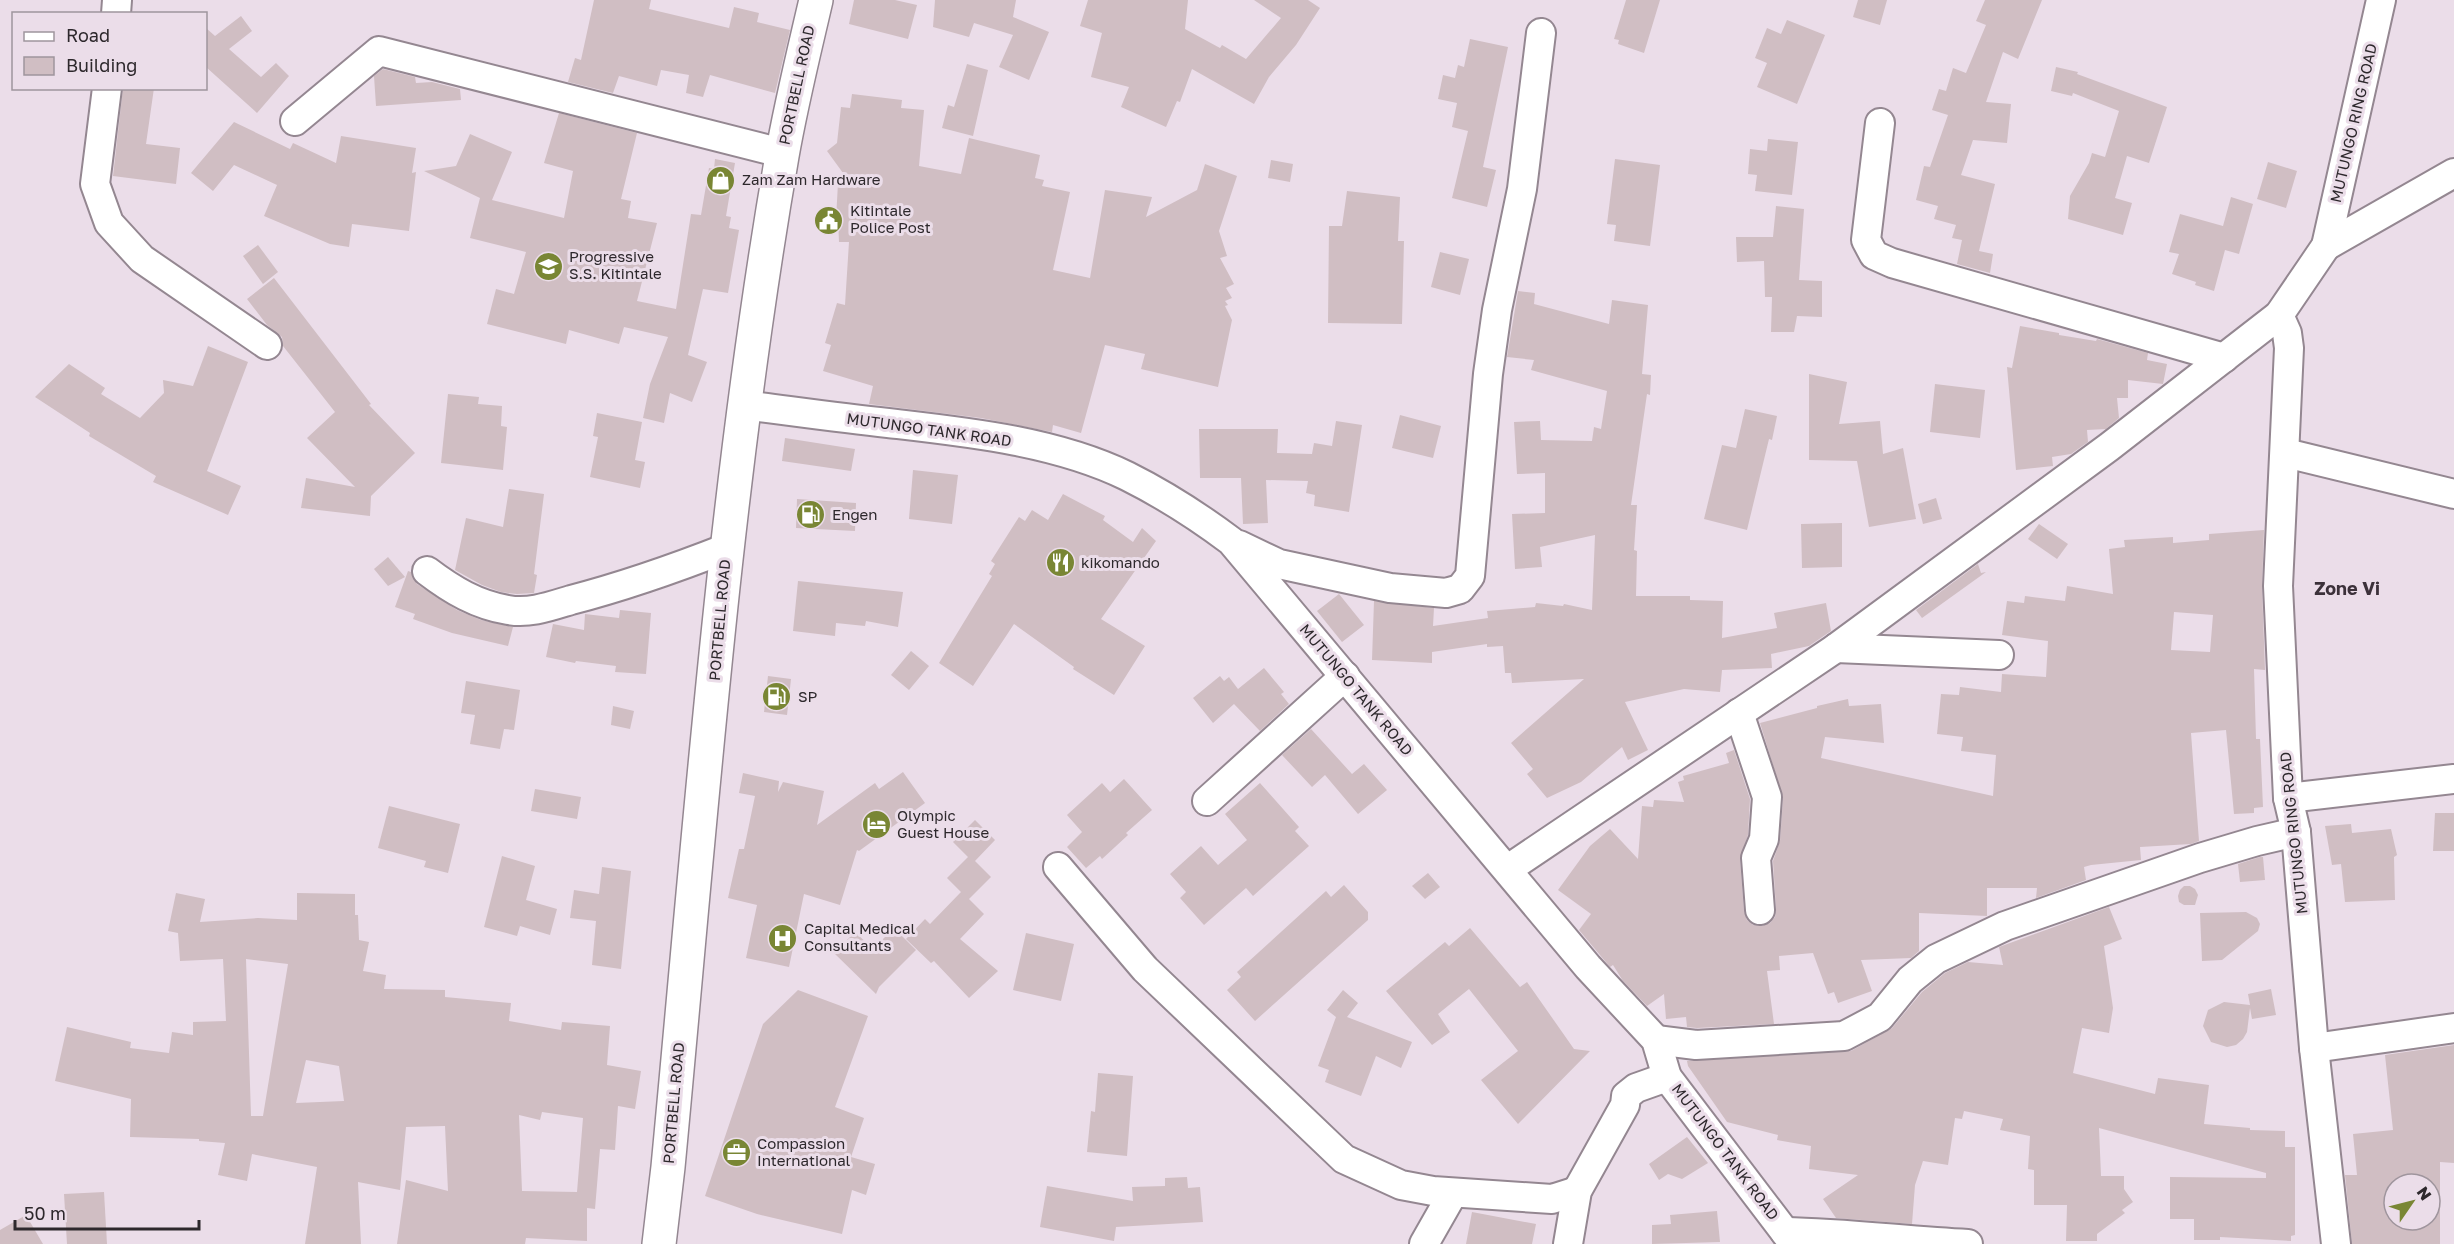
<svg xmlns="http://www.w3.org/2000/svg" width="2454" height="1244" font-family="'Golos Text',sans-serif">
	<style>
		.building { fill: #d0bec3; fill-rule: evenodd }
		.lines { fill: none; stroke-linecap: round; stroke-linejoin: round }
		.minor-casing { stroke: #948791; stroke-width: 32 }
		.major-casing { stroke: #948791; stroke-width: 36 }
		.minor { stroke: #fff; stroke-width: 28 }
		.major { stroke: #fff; stroke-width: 33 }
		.labels { text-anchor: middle; stroke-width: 6; stroke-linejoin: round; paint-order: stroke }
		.street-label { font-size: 15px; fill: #2d282c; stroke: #ebdde9 }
		.poi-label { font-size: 15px; fill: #2d282c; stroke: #ebdde9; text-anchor: start }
		.quarter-label { font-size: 18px; font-weight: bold; fill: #3c313a; stroke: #ebdde9 }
	</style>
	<rect width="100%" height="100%" fill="#ebdde9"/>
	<g class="building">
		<path d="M594 0H651L649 9 729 28 734 7 759 13 757 22 790 30 775 93 710 75 703 97 686 93 689 75 661 70 657 86 619 76 613 93 568 82 575 58 581 60Z"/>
		<path d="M854 0H895L917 5 908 39 849 24Z"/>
		<path d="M935 0H1016L1013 17 1049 32 1029 80 999 67 1013 35 974 23 969 37 933 27Z"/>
		<path d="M1088 0H1188L1185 29 1220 48 1222 45 1246 59 1281 18 1254 0H1308L1320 8 1296 45 1269 77 1254 104 1192 69 1180 102 1177 101 1166 127 1121 107 1129 87 1091 77 1102 33 1080 26Z"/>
		<path d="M1626 0H1660L1644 53 1618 44 1619 40 1614 39Z"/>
		<path d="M1858 0H1887L1880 25 1853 17Z"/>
		<path d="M1985 0H2042L2018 59 2003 52 1986 102 2011 104 2007 143 1973 140 1961 175 1995 184 1979 251 1993 254 1990 273 1957 264 1962 240 1952 238 1956 225 1934 219 1938 206 1916 200 1924 166 1930 167 1948 115 1932 110 1939 89 1946 91 1953 68 1966 73 1986 25 1976 21Z"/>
		<path d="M241 16 252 31 229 49 261 77 276 63 289 76 257 113 206 67V28L215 36Z"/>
		<path d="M1787 20 1825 35 1797 104 1757 87 1767 63 1755 58 1767 28 1781 34Z"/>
		<path d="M1470 39 1508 47 1483 167 1496 170 1487 207 1452 198 1468 131 1452 127 1457 103 1438 99 1443 75 1455 78 1458 65 1464 67Z"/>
		<path d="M967 64 988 70 973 136 942 128 948 105 954 107Z"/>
		<path d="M2056 67 2078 72 2077 74 2167 107 2149 163 2127 156 2115 198 2132 203 2123 235 2068 219 2070 196 2089 163 2092 153 2105 157 2119 111 2073 93 2072 96 2051 91Z"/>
		<path d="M383 69 415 77 416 83 432 82 460 89 461 100 376 106 374 76Z"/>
		<path d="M123 88H154L146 144 180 148 176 184 113 176Z"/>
		<path d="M852 94 902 100 901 108 924 110 919 166 961 174 969 138 1040 155 1035 178 1044 180 1042 186 1070 192 1053 270 1090 278 1105 190 1152 197 1146 217 1197 190 1205 164 1237 176 1219 231 1227 256 1220 258 1234 284 1226 288 1232 298 1225 301 1228 305 1225 306 1232 320 1218 387 1141 369 1145 354 1105 345 1081 433 1053 425 1052 432 981 418 869 404 873 386 823 371 831 345 825 343 837 303 845 305 849 242H839L838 219H836L838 183 851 184 827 151 837 143 841 107 850 108Z"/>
		<path d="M559 113 637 133 621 199 631 201 628 218 657 223 637 301 676 309 691 214 701 215 709 168 714 169 715 159 735 163 726 216 731 217 729 228 739 230 728 293 703 289 688 355 707 362 692 402 670 393 664 423 643 418 650 384 668 337 624 327 619 344 569 330 566 344 487 324 496 289 514 294 526 252 470 238 480 198 424 171 456 166 470 134 512 152 492 200 564 218 573 171 544 163Z"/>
		<path d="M234 122 290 149 293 143 336 163 341 136 416 148 412 173 416 172 409 231 352 224 349 247 330 244 264 216 277 185 234 165 213 191 191 173Z"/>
		<path d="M1768 139 1798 142 1792 195 1755 191 1757 175 1748 174 1750 149 1767 151Z"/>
		<path d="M1615 159 1660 165 1650 246 1614 241 1616 225 1607 224Z"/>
		<path d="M1271 160 1293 164 1290 182 1268 178Z"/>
		<path d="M2268 162 2297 171 2286 208 2257 199Z"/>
		<path d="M1347 191 1400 197 1398 241H1404L1402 324 1328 323 1329 226H1342Z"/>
		<path d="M2231 197 2253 204 2239 254 2225 250 2214 291 2195 285 2196 282 2172 274 2179 254 2169 252 2180 214 2223 226Z"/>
		<path d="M1776 206 1804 209 1799 280 1822 281V317L1797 316 1794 332H1771L1772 297H1765L1764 261 1737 262 1736 237H1773Z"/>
		<path d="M258 245 278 272 263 284 243 256Z"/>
		<path d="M1440 252 1469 259 1460 295 1431 287Z"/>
		<path d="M274 278 371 404 369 405 415 453 371 496 370 516 301 508 306 478 355 487 307 438 335 412 283 346 282 337 267 325 247 299Z"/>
		<path d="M1518 291 1535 293 1534 304 1609 324 1612 300 1648 305 1642 374 1651 375 1650 395 1647 394 1631 505H1637L1634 550 1637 551 1636 596H1690V600L1723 601 1722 638 1777 628 1774 613 1826 603 1831 631 1809 646 1771 654 1772 668 1722 670 1720 692 1684 689 1625 702 1648 750 1628 760 1622 747 1581 782 1547 798 1527 774 1533 769 1511 743 1584 679 1512 683 1511 673H1505L1503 646 1487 647V644L1432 652V663L1372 660 1374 601 1434 608 1433 626 1488 618 1487 611 1535 607 1536 603 1563 606 1564 604 1592 610 1595 535 1540 547 1542 567 1515 569 1512 514 1545 513V473L1517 474 1514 422 1540 421 1541 440 1592 441 1594 427 1601 429 1607 391 1531 370 1534 360 1507 357Z"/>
		<path d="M2020 326 2059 333V335L2096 341 2097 339 2148 353 2147 360 2167 364 2163 384 2128 380V398H2117L2119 418 2106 429 2087 430 2088 442 2071 454 2052 457 2053 466 2016 470 2007 367 2012 368Z"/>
		<path d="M208 346 248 362 207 471 241 486 228 515 153 482 156 476 89 436 90 433 35 397 69 364 105 388 101 394 140 418 164 393 163 380 193 386Z"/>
		<path d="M1809 374 1847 382 1839 424 1880 421 1883 454 1903 448 1916 519 1869 527 1857 461 1809 460Z"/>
		<path d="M1935 384 1985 390 1980 438 1930 432Z"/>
		<path d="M448 394 479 397 478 404 502 406 501 426 507 427 503 470 441 463Z"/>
		<path d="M1745 409 1777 416 1772 440 1769 439 1747 530 1704 519 1722 445 1736 448Z"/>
		<path d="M597 413 642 422 635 460 645 462 640 488 590 477 598 437 593 436Z"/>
		<path d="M1400 415 1441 426 1433 458 1392 448Z"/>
		<path d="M1336 421 1362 425 1349 512 1314 506 1315 495 1306 493 1308 481 1266 480 1268 523 1243 524 1241 478H1200L1199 429H1278L1277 453 1312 454 1314 443 1332 446Z"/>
		<path d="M785 438 855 449 851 471 782 461Z"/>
		<path d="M913 470 958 475 952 524 909 519Z"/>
		<path d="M509 489 544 494 534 574 537 575 534 593 517 594 501 592 482 585 455 570 466 518 503 527Z"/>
		<path d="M1063 494 1105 516 1103 520 1133 542 1142 528 1156 541 1101 619 1145 646 1114 695 1073 669 1074 667 1014 624 973 686 939 663 992 576 989 574 995 564 991 561 1019 517 1025 521 1032 510 1048 520Z"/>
		<path d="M1936 498 1942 519 1923 524 1918 504Z"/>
		<path d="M797 499 856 503 855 531 796 528Z"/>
		<path d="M1842 523V567L1802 568 1801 524Z"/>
		<path d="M2039 524 2068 544 2057 559 2028 539Z"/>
		<path d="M2264 530 2262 587 2265 670 2254 669 2256 739H2260L2263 807 2254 808V813L2234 814 2226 730 2191 733 2199 841 2191 844 2140 847 2141 860 2091 865 2084 867 2086 880 2036 898 2037 888H1987V916L1919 913V951L1911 958 1861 960 1872 991 1838 1003 1834 992 1828 994 1813 953 1779 956 1780 970 1767 971 1774 1024 1697 1028 1687 1027 1686 1017 1666 1019 1664 994 1647 1006 1623 981 1613 965 1610 967 1579 930 1591 914 1558 890 1590 846 1610 829 1638 859 1642 806 1653 807 1654 800 1684 802 1678 782 1684 780 1683 776 1729 763 1726 753 1734 750 1750 799 1748 835 1740 859 1744 911 1747 920 1753 925 1762 926 1770 923 1775 917 1776 909 1773 861 1780 841 1783 798 1760 723 1817 708V706L1848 699 1849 706 1881 704 1884 743 1825 737 1821 758 1993 796 1996 755 1961 751 1963 737 1937 734 1941 694 1959 695 1960 687 2001 692 2002 674 2046 677 2048 641 2002 635 2007 601 2024 603 2025 596 2065 601 2067 586 2113 594 2109 549 2125 547 2124 540 2173 537V543L2209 540V534ZM2174 612 2213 615 2210 652 2171 650Z"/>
		<path d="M388 557 405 577 388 586 374 569Z"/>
		<path d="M1978 564 1981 573 1986 572 1922 618 1916 610Z"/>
		<path d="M408 571 411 572 417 584 457 610 481 620 513 627 508 646 452 633 413 619 415 614 395 607Z"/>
		<path d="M798 581 903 592 898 627 866 621 865 626 836 623 835 636 793 631Z"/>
		<path d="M1339 594 1364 625 1342 642 1317 611Z"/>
		<path d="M620 610 651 613 646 674 615 672 616 666 576 661 575 663 546 657 553 624 584 630 585 614 619 618Z"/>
		<path d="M911 651 929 666 909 690 891 675Z"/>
		<path d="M1264 668 1284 692 1281 694 1289 704 1260 731 1234 704 1213 723 1193 698 1220 676 1224 681 1229 677 1238 689Z"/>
		<path d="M768 676 791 679 787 715 764 712Z"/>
		<path d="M466 681 520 690 514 730 504 729 500 749 470 744 475 715 461 713Z"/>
		<path d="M613 706 634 711 630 729 611 725Z"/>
		<path d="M1311 729 1352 774 1364 764 1387 790 1358 814 1325 775 1312 787 1282 755Z"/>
		<path d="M903 772 925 803 859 851 857 850 840 905 804 894 789 967 746 958 757 905 728 898 739 849H744L755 796 739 793 743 773 779 781 778 792 783 782 824 791 817 825 875 783 879 789Z"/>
		<path d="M1124 779 1152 810 1126 833 1128 835 1102 859 1100 856 1086 868 1067 847 1082 832 1067 815 1102 783 1110 792Z"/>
		<path d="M1260 783 1299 827 1295 831 1309 846 1253 896 1246 888 1204 925 1180 898 1186 892 1170 874 1201 846 1218 865 1247 840 1225 814Z"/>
		<path d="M535 789 581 797 577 819 531 811Z"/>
		<path d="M389 806 460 824 448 873 424 867 426 861 378 848Z"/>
		<path d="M2435 813H2454V851H2433Z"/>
		<path d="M975 820 995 840 975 861 991 877 969 899 984 914 960 939 998 971 969 998 934 961 931 963 906 939 925 919 930 924 961 892 947 878 968 857 953 842Z"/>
		<path d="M2351 824 2352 833 2391 829 2397 855 2394 857 2395 900 2345 902 2341 864 2332 865 2325 826Z"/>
		<path d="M502 856 535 866 526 900 557 909 550 935 520 926 517 936 484 927Z"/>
		<path d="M2260 857H2263L2265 880 2240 882 2238 864Z"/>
		<path d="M602 867 631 871 621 969 592 965 596 921 570 918 574 890 599 894Z"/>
		<path d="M1428 873 1440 887 1425 899 1412 886Z"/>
		<path d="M1344 885 1368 912V920L1255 1021 1227 990 1241 977 1237 972 1326 891 1331 897Z"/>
		<path d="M2184 886H2190L2195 889 2198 895 2195 905H2184L2179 902 2178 896 2180 890Z"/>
		<path d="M176 893 205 899 200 922 258 918 297 920V893L355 894V915H358L359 940 369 942 363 971 386 975 384 989 445 990V997L511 1003 509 1021 561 1030 562 1022 610 1026 607 1065 641 1071 635 1109 618 1106 615 1150 600 1149 595 1209 587 1208V1241L526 1238 525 1244H397L406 1180 448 1191 445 1126 406 1127 400 1190 358 1182 361 1244H305L317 1167 252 1154 247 1181 218 1175 225 1143 199 1141V1139L130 1137 131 1099 55 1081 67 1027 131 1042 130 1048 169 1053 172 1032 193 1035V1022L226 1021 223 959 180 961 178 933 168 931ZM246 959 288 964 263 1116H251ZM306 1060 339 1066 344 1101 296 1103ZM542 1112 583 1118 577 1192 522 1191 519 1115 540 1120Z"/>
		<path d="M2109 907 2122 939 2104 946 2113 1008 2109 1033 2082 1028 2073 1073 2155 1094 2158 1078 2209 1085 2204 1124 2250 1128V1130L2285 1131V1147H2295V1235L2291 1236V1241L2220 1237V1240H2194V1219H2170V1177L2266 1178V1173L2099 1128 2101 1176H2124V1189L2133 1202 2122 1210 2125 1213 2097 1234V1241H2066L2067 1205H2034V1170L2028 1169 2030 1136 2000 1130 2003 1119 1964 1111 1962 1119 1955 1118 1948 1165 1923 1161 1915 1185 1912 1224 1836 1218 1823 1199 1858 1175 1809 1169 1811 1146 1777 1140 1778 1135 1727 1122 1688 1066 1687 1061 1851 1051 1892 1028 1922 992 1945 973 1968 962 2003 965 1999 947Z"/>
		<path d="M2246 912 2257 918 2260 924 2258 931 2222 960 2202 961 2200 913Z"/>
		<path d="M894 928 916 950 879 987 876 994 834 953 855 932 873 949Z"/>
		<path d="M1470 928 1520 987 1527 982 1574 1049 1590 1051 1518 1124 1481 1080 1518 1051 1469 989 1438 1014 1450 1032 1432 1045 1386 991 1445 942 1449 946Z"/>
		<path d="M1026 933 1074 944 1061 1001 1013 990Z"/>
		<path d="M2271 989 2276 1015 2252 1019 2250 1008 2247 1032 2243 1039 2236 1045 2227 1047 2211 1042 2203 1026 2208 1010 2224 1002 2250 1005 2248 994Z"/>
		<path d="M798 990 868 1016 835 1107 864 1118 851 1157 875 1164 866 1195 852 1190 842 1234 757 1214 705 1196 763 1024Z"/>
		<path d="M1343 990 1358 1003 1347 1017 1412 1042 1401 1068 1376 1056 1361 1096 1325 1082 1329 1070 1318 1066 1336 1017 1327 1010Z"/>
		<path d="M2454 1045V1163L2440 1162V1244H2352L2345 1175H2357L2353 1134 2393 1130 2385 1055ZM2394 1184H2430V1220H2394Z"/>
		<path d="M1098 1073 1133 1076 1127 1156 1087 1152 1091 1111 1095 1112Z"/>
		<path d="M1687 1137 1708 1163 1682 1179 1668 1174 1659 1180 1649 1164Z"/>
		<path d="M1187 1177 1188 1188 1200 1187 1203 1222 1116 1227 1114 1241 1040 1227 1047 1186 1133 1201 1132 1187 1165 1186V1178Z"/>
		<path d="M104 1192 107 1244H67L64 1194Z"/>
		<path d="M1717 1211 1720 1242 1652 1244V1225L1671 1224 1670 1215Z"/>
		<path d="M1472 1212 1536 1224 1532 1244H1466Z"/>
		<path d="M26 1215 43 1244H0V1230Z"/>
	</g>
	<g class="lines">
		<defs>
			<g id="minor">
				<path d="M116 14 117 0"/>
				<path d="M107 88 95 184 109 223 142 259 267 345"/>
				<path d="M295 121 379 51 782 153"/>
				<path d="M1880 123 1866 240 1874 255 1892 263 2224 358"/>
				<path d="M2326 246 2454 173"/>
				<path d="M2279 315 2287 333 2289 348 2278 586 2288 798 2296 832 2314 1048 2336 1244"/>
				<path d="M743 405C791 411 839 418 888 423 966 432 1055 441 1127 476 1163 494 1199 517 1231 541L1588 967 1656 1040 1667 1077 1794 1244"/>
				<path d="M2286 453 2454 494"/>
				<path d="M1239 545 1279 564 1390 588 1446 593 1460 589 1470 576 1488 374 1497 310 1522 189 1541 33"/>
				<path d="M427 571C452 590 477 605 508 610 530 614 551 606 571 600 625 586 676 568 727 548"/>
				<path d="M1836 648 1999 655"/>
				<path d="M1739 713 1767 797 1764 839 1756 858 1760 910"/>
				<path d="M2288 798 2454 779"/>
				<path d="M1207 801 1345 676"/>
				<path d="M1058 867 1145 969 1344 1159 1401 1185 1433 1191 1552 1199 1577 1191"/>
				<path d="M1508 869 1836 648 2109 447 2279 315 2326 246 2381 0"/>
				<path d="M1656 1040 1696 1045 1844 1036 1880 1017 1910 980 1936 959 2005 926 2200 858 2257 841 2296 832"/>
				<path d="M2314 1048 2454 1028"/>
				<path d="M1785 1232C1846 1233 1907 1241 1968 1244"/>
				<path d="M1424 1244 1453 1193"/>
				<path d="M1568 1244 1577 1191 1625 1105 1626 1096 1636 1088 1667 1077"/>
			</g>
			<path id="major" d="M659 1244 668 1167C700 830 724 490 782 156 791 104 804 52 816 0"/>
		</defs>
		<use href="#minor" class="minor-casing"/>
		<use href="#major" class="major-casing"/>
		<use href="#minor" class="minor"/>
		<use href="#major" class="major"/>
	</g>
	<defs>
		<symbol id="shop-disc" viewBox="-11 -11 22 22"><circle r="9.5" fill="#798634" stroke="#ebdde9"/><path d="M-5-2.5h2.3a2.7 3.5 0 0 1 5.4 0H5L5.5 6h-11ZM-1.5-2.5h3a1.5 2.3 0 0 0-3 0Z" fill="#fff"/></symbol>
		<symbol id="civic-disc" viewBox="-11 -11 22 22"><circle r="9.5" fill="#798634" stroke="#ebdde9"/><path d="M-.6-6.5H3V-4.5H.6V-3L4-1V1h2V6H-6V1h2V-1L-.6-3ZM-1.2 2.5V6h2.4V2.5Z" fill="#fff"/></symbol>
		<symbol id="school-disc" viewBox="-11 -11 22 22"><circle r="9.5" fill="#798634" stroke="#ebdde9"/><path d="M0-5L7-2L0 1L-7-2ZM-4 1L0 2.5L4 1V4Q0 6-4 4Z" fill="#fff"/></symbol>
		<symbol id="fuel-disc" viewBox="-11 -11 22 22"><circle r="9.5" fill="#798634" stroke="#ebdde9"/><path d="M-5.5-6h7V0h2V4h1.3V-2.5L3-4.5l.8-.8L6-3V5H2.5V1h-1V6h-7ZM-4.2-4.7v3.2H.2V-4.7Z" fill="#fff"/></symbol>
		<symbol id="restaurant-disc" viewBox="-11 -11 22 22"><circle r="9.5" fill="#798634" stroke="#ebdde9"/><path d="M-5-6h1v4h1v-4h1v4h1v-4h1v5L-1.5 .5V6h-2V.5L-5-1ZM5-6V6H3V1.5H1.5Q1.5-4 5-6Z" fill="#fff"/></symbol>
		<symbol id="hotel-disc" viewBox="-11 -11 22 22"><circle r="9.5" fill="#798634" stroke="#ebdde9"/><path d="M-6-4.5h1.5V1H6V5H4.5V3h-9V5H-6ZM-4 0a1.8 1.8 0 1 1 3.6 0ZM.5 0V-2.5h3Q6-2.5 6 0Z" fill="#fff"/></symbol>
		<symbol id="hospital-disc" viewBox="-11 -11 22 22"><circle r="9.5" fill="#798634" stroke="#ebdde9"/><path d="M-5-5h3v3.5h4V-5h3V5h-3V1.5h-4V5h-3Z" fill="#fff"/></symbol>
		<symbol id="office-disc" viewBox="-11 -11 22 22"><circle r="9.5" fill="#798634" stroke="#ebdde9"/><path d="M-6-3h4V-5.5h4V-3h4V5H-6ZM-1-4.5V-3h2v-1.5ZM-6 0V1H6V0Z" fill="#fff"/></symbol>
	</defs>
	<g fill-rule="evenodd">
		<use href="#shop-disc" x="704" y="164" width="33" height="33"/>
		<use href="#civic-disc" x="812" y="204" width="33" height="33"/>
		<use href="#school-disc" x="532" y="250" width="33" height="33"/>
		<use href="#fuel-disc" x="794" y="498" width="33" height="33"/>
		<use href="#restaurant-disc" x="1044" y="546" width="33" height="33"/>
		<use href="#fuel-disc" x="760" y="680" width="33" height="33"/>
		<use href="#hotel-disc" x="860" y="808" width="33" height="33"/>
		<use href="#hospital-disc" x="766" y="922" width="33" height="33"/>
		<use href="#office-disc" x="720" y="1136" width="33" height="33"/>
	</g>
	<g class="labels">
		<g class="street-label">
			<text transform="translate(797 85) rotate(-78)" y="5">PORTBELL ROAD</text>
			<text transform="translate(2354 123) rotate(-77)" y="5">MUTUNGO RING ROAD</text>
			<text transform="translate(929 430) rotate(8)" y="5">MUTUNGO TANK ROAD</text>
			<text transform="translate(720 620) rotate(-85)" y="5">PORTBELL ROAD</text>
			<text transform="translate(1356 690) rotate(50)" y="5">MUTUNGO TANK ROAD</text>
			<text transform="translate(2294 833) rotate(-96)" y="5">MUTUNGO RING ROAD</text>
			<text transform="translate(674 1103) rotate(-85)" y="5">PORTBELL ROAD</text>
			<text transform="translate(1725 1152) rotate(53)" y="5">MUTUNGO TANK ROAD</text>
		</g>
		<g class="poi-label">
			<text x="742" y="185">Zam Zam Hardware</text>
			<text x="850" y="216">Kitintale<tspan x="850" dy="17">Police Post</tspan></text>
			<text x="569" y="262">Progressive<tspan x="569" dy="17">S.S. Kitintale</tspan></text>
			<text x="832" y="520">Engen</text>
			<text x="1081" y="568">kikomando</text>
			<text x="798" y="702">SP</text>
			<text x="897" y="821">Olympic<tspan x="897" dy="17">Guest House</tspan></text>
			<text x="804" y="934">Capital Medical<tspan x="804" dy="17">Consultants</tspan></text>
			<text x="757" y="1149">Compassion<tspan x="757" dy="17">International</tspan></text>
		</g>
		<g class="quarter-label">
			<text x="2347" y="595">Zone Vi</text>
		</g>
	</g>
	<rect x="12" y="12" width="195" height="78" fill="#ebdde9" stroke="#9f959d" stroke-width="1.5"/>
	<rect x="24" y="32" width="30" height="9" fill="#ffffff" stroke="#9f959d" stroke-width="1.5"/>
	<text x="66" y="42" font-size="18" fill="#2d282c">Road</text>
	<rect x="24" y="57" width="30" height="18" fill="#d0bec3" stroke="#9f959d" stroke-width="1.5"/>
	<text x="66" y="72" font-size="18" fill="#2d282c">Building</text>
	<g transform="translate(2412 1202) rotate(55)"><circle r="28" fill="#ebdde9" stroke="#9f959d" stroke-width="1.5"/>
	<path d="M0-4.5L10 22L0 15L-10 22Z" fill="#798634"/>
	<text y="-9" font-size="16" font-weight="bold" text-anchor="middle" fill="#2d282c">N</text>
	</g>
	<path d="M15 1220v9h184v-9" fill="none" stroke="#2d282c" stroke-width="3"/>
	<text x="24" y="1220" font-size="18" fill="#2d282c" stroke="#ebdde9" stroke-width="4.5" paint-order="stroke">50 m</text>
</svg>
